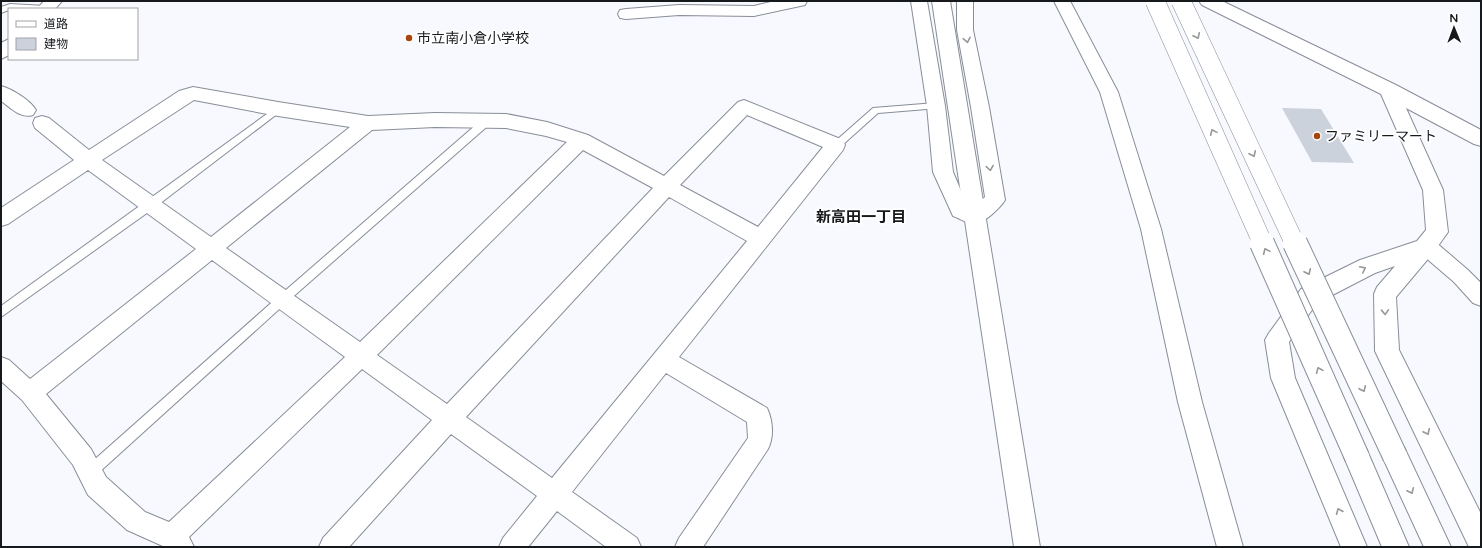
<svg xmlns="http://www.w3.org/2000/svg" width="1482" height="548" font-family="'Varela Round','Noto Sans JP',sans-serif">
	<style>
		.building { fill: #cbd2dc }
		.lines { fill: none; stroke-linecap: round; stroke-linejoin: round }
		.service-casing { stroke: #888e98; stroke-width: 2 }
		.minor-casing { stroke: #888e98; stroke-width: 2 }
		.tertiary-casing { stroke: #888e98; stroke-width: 2 }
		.service { fill: #fff; fill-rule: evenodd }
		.minor { fill: #fff; fill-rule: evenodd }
		.tertiary { fill: #fff; fill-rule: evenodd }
		.tertiary-bridge-far1-casing { stroke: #888e98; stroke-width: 20; stroke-linecap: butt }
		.tertiary-bridge-casing { stroke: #888e98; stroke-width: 26; stroke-linecap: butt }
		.tertiary-bridge-far1 { stroke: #fff; stroke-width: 19 }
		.tertiary-bridge { stroke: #fff; stroke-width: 24 }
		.oneway { stroke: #979899 }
		.poi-dot { fill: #a8450d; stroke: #fff; stroke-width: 1.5 }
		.labels { text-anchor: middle; stroke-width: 3.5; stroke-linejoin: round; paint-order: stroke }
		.poi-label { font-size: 14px; fill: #171a1d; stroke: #fff; text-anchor: start }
		.neighbourhood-label { font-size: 15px; font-weight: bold; fill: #171a1d; stroke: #fff }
	</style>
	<rect width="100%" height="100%" fill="#f7f9fe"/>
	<path class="building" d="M1282 108 1321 109 1354 163 1312 162Z"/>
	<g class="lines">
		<defs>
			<g id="service">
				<path d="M10 4 46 6 50 9H9V10L1 13V7Z"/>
				<path d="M936 103 941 106 939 108 878 113 839 148H833L831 145 873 108Z"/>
				<path d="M278 106 283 109 281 111 154 208 1 317V306Z"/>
				<path d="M488 116 493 120 491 123 287 302 95 476 90 478 85 476 84 472 85 468 279 296 485 117Z"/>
			</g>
			<g id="minor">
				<path d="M44 1H62L55 9H37Z"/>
				<path d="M775 1H807L805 5 754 16 679 15 626 19 620 18 618 14 620 10 626 9 679 5 754 6Z"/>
				<path d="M911 1H927L945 106 953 172 967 205 973 207 985 197 971 107 957 30V1H973V30L989 107 1005 200C1001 207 983 224 975 224 968 224 959 218 953 216L933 172 927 106Z"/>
				<path d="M1054 1H1070L1118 92 1161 229 1202 402 1243 547H1217L1178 402 1141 229 1100 92Z"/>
				<path d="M9 39V55L1 59V43Z"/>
				<path d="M1 86C12 89 30 100 36 110L33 115C21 119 11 108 1 101Z"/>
				<path d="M193 87 278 102 368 116 435 113 506 114 547 122 588 135 664 176 738 102 744 100 843 140 845 145 843 150 679 357 767 408C773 421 774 437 768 449L703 547H675L679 538 748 438 747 422 666 373 572 492 637 538 641 547H606L557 511 528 547H499L503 538 537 496 451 434 349 547H319L323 538 432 420 362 369 189 537 194 547H165L127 530 88 495 73 465 22 400 1 381V357L9 360 30 379 196 249 88 170 8 224 1 226V208L74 160 35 128 33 123 35 118 42 116 49 118 89 150 179 91ZM194 100 278 116 350 127 211 237 102 160ZM747 115 823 147 758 227 680 185ZM435 127 506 128 546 136 567 142 360 342 226 248 372 130ZM583 150 653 188 447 404 377 355ZM669 197 747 241 552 478 466 417ZM212 260 345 357 169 522 145 512 106 477 91 449 46 394Z"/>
				<path d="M1426 238 1433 240 1468 270 1481 283V306L1473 303 1454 282 1419 252 1416 246 1419 240Z"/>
			</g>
			<g id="tertiary">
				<path d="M932 1H950L1040 547H1014Z"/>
				<path d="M1199 1H1222L1396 85 1481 130V146L1474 144 1406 108 1443 190 1448 232 1433 253 1396 297 1399 350 1481 514V547H1469L1375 351 1374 294 1377 287 1395 266 1375 273 1317 303 1289 342 1295 378 1367 547H1341L1271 378 1265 340 1269 333 1301 289 1360 260 1417 241 1426 230 1423 190 1381 94 1202 5Z"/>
				<path d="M1395 444 1404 447 1451 547H1424L1382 456 1386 447Z"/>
				<path d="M1357 445 1366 448 1409 547H1382L1344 457 1348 448Z"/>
			</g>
		</defs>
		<use href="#service" class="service-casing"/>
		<use href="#minor" class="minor-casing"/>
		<use href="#tertiary" class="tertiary-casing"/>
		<use href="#service" class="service"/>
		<use href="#minor" class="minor"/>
		<use href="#tertiary" class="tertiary"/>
		<defs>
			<g id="tertiary-bridge-far1">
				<path d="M1155 1 1263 244"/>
				<path d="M1181 1 1295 244"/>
			</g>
			<g id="tertiary-bridge">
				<path d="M1262 243 1357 457"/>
				<path d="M1295 243 1395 456"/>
			</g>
		</defs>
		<use href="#tertiary-bridge-far1" class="tertiary-bridge-far1-casing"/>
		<use href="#tertiary-bridge" class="tertiary-bridge-casing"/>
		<use href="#tertiary-bridge-far1" class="tertiary-bridge-far1"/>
		<use href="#tertiary-bridge" class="tertiary-bridge"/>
	</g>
	<defs><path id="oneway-chevron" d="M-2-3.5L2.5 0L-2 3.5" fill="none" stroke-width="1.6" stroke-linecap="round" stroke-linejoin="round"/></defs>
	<g class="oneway">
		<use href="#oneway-chevron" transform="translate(1197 36) rotate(65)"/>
		<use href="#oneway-chevron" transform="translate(967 40) rotate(79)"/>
		<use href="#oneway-chevron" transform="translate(1213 132) rotate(-114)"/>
		<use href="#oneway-chevron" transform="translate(1253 154) rotate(65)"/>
		<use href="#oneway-chevron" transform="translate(990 168) rotate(81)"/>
		<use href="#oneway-chevron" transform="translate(1266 251) rotate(-114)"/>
		<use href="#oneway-chevron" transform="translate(1363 269) rotate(-26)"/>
		<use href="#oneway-chevron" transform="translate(1308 272) rotate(65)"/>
		<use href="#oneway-chevron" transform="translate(1385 312) rotate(88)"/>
		<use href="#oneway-chevron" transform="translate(1319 370) rotate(-114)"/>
		<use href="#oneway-chevron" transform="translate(1363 389) rotate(65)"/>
		<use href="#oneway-chevron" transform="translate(1427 432) rotate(64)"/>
		<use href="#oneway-chevron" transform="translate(1411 491) rotate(65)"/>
		<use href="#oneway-chevron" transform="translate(1339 511) rotate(-113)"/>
	</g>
	<g class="poi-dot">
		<circle cx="409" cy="38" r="4"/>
		<circle cx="1317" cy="136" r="4"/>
	</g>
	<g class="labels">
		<g class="poi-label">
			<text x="417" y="43">市立南小倉小学校</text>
			<text x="1325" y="141">ファミリーマート</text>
		</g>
		<g class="neighbourhood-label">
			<text x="861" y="222">新高田一丁目</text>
		</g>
	</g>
	<rect width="1482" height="548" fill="none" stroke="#171a1d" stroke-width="4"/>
	<rect x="8" y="8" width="130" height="52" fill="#ffffff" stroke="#a2a3a5"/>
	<rect x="16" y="21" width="20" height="6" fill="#ffffff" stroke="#a2a3a5"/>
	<text x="44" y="28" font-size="12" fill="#171a1d">道路</text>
	<rect x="16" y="38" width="20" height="12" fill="#cbd2dc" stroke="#a2a3a5"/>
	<text x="44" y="48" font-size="12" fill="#171a1d">建物</text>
	<g transform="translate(1454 28) rotate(359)" stroke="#ffffff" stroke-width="3" paint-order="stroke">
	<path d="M0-3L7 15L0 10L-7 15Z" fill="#171a1d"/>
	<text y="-6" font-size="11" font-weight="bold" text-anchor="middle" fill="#171a1d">N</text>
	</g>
</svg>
